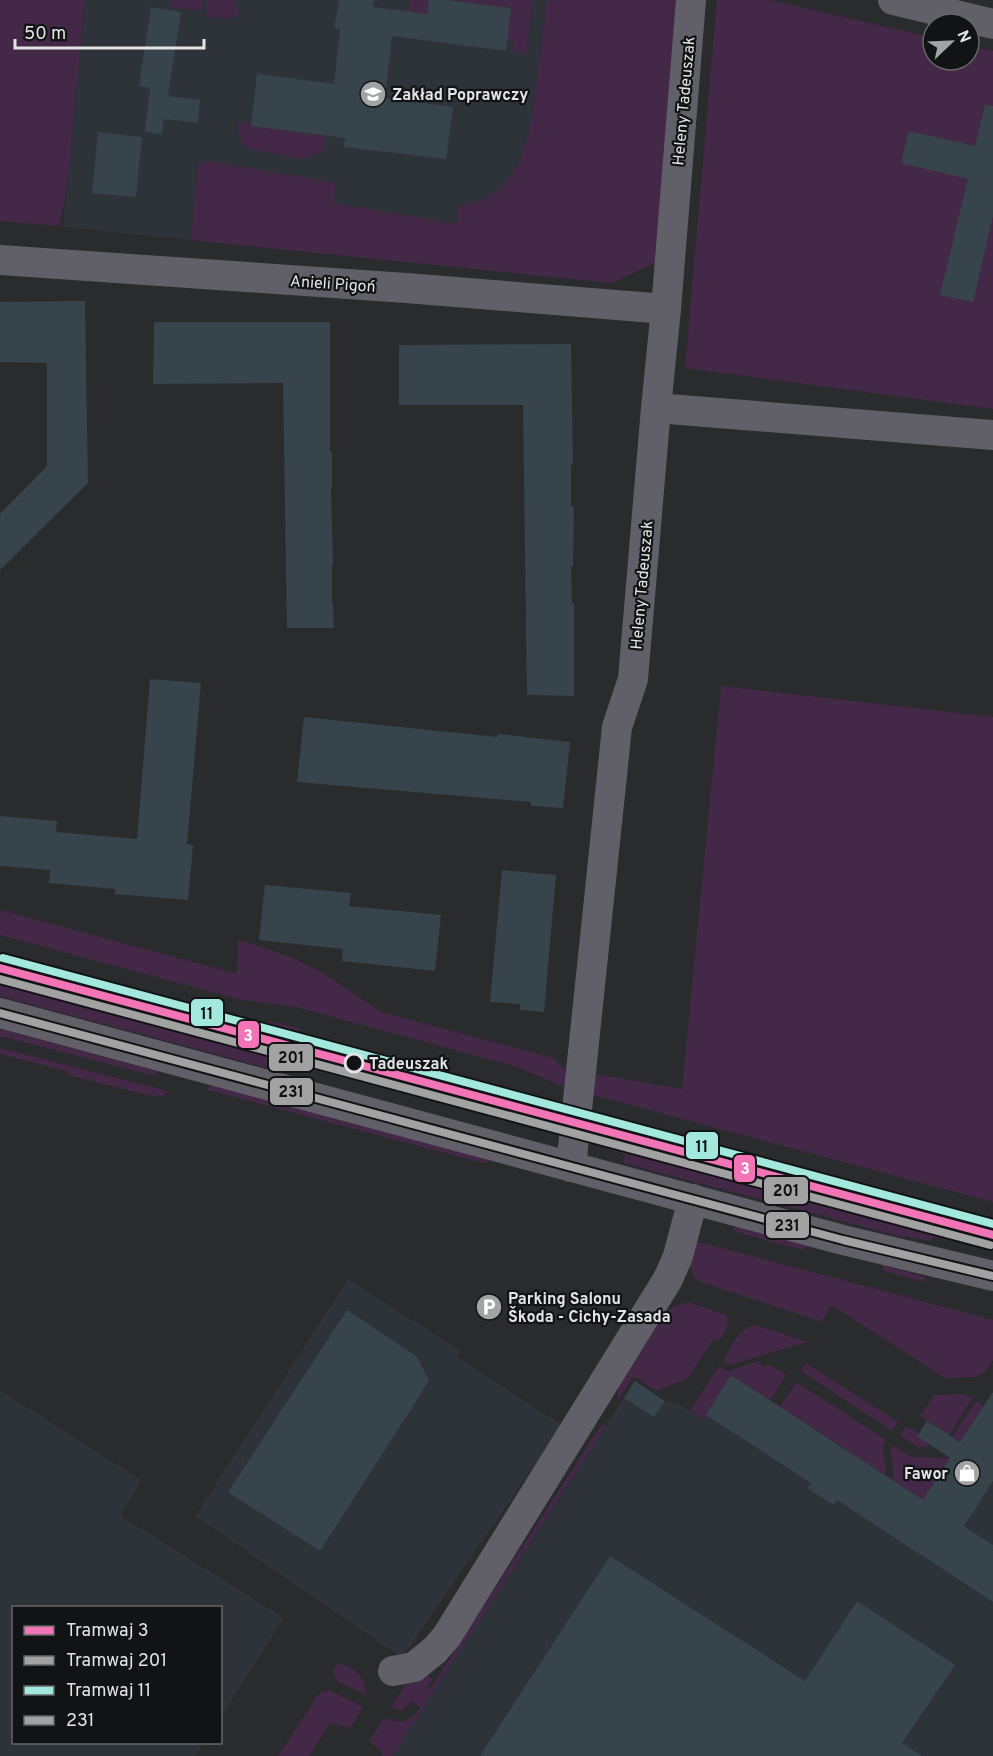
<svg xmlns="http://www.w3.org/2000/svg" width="993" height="1756" font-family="Overpass,sans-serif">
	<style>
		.built { fill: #2e3239 }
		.green { fill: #442848 }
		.building { fill: #38444b }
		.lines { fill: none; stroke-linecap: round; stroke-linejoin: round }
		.minor { stroke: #615f68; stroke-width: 30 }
		.bus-1-casing { stroke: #121314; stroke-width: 12 }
		.bus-1 { stroke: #a2a2a2; stroke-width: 8 }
		.tram-1-casing { stroke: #121314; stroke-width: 12 }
		.tram-2-casing { stroke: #121314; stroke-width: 12 }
		.tram-3-casing { stroke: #121314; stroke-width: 12 }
		.tram-1 { stroke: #f074b6; stroke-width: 8 }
		.tram-2 { stroke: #a2a2a2; stroke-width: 8 }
		.tram-3 { stroke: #a2e8dd; stroke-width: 8 }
		.stop-dot { fill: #121314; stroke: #e3e4e6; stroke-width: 3 }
		.labels { text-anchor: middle; stroke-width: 4.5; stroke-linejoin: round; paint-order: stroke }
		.poi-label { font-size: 16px; font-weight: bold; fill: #e3e4e6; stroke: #121314; text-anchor: start }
		.street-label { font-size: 16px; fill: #e3e4e6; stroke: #121314 }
		.stop-label { font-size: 16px; font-weight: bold; fill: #e3e4e6; stroke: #121314; text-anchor: start }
		.line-badge { stroke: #121314; stroke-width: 2 }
		.badge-label { font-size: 16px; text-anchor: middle; font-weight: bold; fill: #fff }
		.pale-badge-label { font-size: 16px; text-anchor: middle; font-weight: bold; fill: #111 }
	</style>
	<rect width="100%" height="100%" fill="#2a2b2c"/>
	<g class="built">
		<path d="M85 0H679L612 283 63 227Z"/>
		<path d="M291 1040 326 1051 560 1114 555 1122 544 1131 284 1063Z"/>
		<path d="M953 1232 986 1240 987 1238 993 1239V1251L951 1240Z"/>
		<path d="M348 1279 461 1351 457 1357 562 1425 402 1658 195 1516Z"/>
		<path d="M731 1375 923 1499 986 1403 993 1408V1756H392L635 1381 665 1401 679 1404 704 1420Z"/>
		<path d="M0 1390 141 1480 121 1516 284 1618 221 1717 220 1608H14V1742L204 1743 195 1756H0Z"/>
	</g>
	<g class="green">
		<path d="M0 0H85L67 188 59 226 0 221Z"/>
		<path d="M173 0H203L201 11 169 6Z"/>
		<path d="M207 0H232C253 25 217 18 205 16Z"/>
		<path d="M410 0H429L427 14 408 11Z"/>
		<path d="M447 0H533L526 53 513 52V41L507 40 511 8Z"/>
		<path d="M547 0H679L656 262 612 283 191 240 198 164 207 161 336 183 333 203 456 224 459 205C525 200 530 130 537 79 540 52 544 26 547 0Z"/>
		<path d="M717 0H770L933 38V60H969V46L993 51V409L685 368Z"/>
		<path d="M238 123H251V126L325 136 324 151 303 159 250 149C239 143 238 134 238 123Z"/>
		<path d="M721 686 993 717V1202L593 1095 595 1074 682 1089Z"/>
		<path d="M0 910 237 974 238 940C265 948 292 956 317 970 340 983 361 1000 384 1013L553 1058 566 1071 564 1087 517 1067 296 1007 242 1000 0 935Z"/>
		<path d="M0 954 240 1019 277 1023 299 1028 300 1030 297 1041 291 1040 285 1062 291 1064 289 1074 0 996Z"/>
		<path d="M0 1029 157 1071 156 1076 0 1036Z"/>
		<path d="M0 1048 168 1091 163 1096H151L72 1076 65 1071 0 1054Z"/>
		<path d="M210 1085 489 1160 488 1162 483 1163 208 1090Z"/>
		<path d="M602 1118 993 1222V1239L988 1238 987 1240 954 1232 951 1241 932 1237 931 1241 895 1235 623 1163 625 1154 600 1147 604 1135 597 1133Z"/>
		<path d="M735 1226 808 1246V1247L802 1250 733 1231Z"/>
		<path d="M695 1241 993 1320V1360L985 1372 974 1377 945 1378 831 1305 821 1322 698 1281C685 1269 692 1256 695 1241Z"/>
		<path d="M882 1265 925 1277 924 1282 884 1271Z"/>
		<path d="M688 1302 726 1315C731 1326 724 1333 719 1342L713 1339 688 1378 656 1391 634 1376 618 1400V1385L662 1315 674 1306Z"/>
		<path d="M754 1325 759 1326 807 1342 729 1365 723 1361C731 1348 738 1329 754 1325Z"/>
		<path d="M760 1361 762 1367 770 1365 786 1375 770 1400 731 1376 704 1420 690 1411 719 1366 727 1371Z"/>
		<path d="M806 1363 898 1422 892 1431 801 1371Z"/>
		<path d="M796 1382 886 1440C878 1453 889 1462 885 1475L780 1407Z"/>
		<path d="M964 1394 972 1398 949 1435 920 1416 934 1395Z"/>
		<path d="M976 1401 984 1406 960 1442 952 1437Z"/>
		<path d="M602 1424 606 1426 392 1756H382L383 1753 369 1741 384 1718C401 1724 410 1724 420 1707L411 1701 404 1709 401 1711 391 1707 416 1668 433 1679 427 1687 430 1689Z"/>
		<path d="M905 1427 911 1430 912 1429 931 1441 927 1447H918L900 1435Z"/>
		<path d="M892 1445 912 1457 950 1458 923 1500 892 1480C896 1467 888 1456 892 1445Z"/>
		<path d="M337 1664C355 1665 365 1677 366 1695L337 1681 335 1678 333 1670Z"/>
		<path d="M329 1690 363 1707 350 1728 330 1723 309 1756H278L317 1696 320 1693Z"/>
	</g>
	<g class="building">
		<path d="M339 0H374L373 7 427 14 429 0H447L511 8 506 51 392 36 385 98 453 107 446 159 344 147 345 138 251 126 257 74 334 84 340 29 334 28Z"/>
		<path d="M151 7 181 12 168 96 200 100 198 123 164 119 162 134 145 132 150 88 139 86Z"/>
		<path d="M985 105 993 106V216L973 302 940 295 968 179 901 163 909 131 975 146Z"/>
		<path d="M98 132 142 137 136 197 92 193Z"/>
		<path d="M85 301 88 483 0 570V514L47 466V363L0 362V302Z"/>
		<path d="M154 322H330V451H332V488H331L333 565 332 564V604H333L334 628H287L283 383 153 384Z"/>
		<path d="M571 344 573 465 571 464V507H574L573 566H571L572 603H574V696L527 695 523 405H399V345Z"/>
		<path d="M150 679 201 683 187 844 193 845 188 900 115 894V889L49 883 50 870 0 866V816L57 821 56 832 137 839Z"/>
		<path d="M304 717 497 737 498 734 570 742 563 808 531 806V802L297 782Z"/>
		<path d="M502 870 556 875 544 1012 520 1010V1004L490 1002Z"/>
		<path d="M265 885 351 893 349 906 441 915 435 971 342 961 343 949 259 940Z"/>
		<path d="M347 1310 417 1357 429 1381 320 1551 228 1492Z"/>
		<path d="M731 1375 923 1500 950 1458 917 1436 927 1421 960 1442 993 1392V1481L964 1526 993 1545V1602L837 1500 834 1505 807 1488 811 1483 706 1415Z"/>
		<path d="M635 1381 665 1401 654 1417 624 1398Z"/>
		<path d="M610 1556 805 1681 857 1601 955 1665 902 1743 922 1756H480Z"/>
	</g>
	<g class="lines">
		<g class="minor">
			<path d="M893 0 993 24"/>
			<path d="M0 260 406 288 666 309"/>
			<path d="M656 408 993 435"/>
			<path d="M0 1013 843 1240 993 1276"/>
			<path d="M571 1167 617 727 633 679 656 408 666 309 691 0"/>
			<path d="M393 1671 414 1667 435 1650 447 1636 668 1279 678 1256 693 1199"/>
		</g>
		<defs>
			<path id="bus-1" d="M0 1013 843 1240 993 1276"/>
		</defs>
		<use href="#bus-1" class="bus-1-casing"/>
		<use href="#bus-1" class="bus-1"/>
		<defs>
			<path id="tram-1" d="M0 968 993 1235"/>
			<path id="tram-2" d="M0 979 990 1245"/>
			<path id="tram-3" d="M3 958 993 1224"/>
		</defs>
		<use href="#tram-1" class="tram-1-casing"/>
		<use href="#tram-2" class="tram-2-casing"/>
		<use href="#tram-3" class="tram-3-casing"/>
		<use href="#tram-1" class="tram-1"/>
		<use href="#tram-2" class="tram-2"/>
		<use href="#tram-3" class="tram-3"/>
	</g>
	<defs>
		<symbol id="school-disc" viewBox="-11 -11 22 22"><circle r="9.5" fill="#a2a3a5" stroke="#121314"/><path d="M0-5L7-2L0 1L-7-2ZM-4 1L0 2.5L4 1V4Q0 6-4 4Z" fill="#fff"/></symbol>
		<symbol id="parking-disc" viewBox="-11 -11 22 22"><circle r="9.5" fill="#a2a3a5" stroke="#121314"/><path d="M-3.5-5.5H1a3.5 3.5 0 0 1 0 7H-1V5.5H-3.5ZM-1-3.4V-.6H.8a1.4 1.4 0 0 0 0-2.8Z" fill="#fff"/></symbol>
		<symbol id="shop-disc" viewBox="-11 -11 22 22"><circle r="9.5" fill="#a2a3a5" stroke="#121314"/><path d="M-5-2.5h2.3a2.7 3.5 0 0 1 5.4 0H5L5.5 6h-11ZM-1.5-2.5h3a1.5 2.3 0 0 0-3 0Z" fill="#fff"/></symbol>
	</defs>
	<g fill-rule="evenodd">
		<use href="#school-disc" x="358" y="79" width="30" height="30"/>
		<use href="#parking-disc" x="474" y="1292" width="30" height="30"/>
		<use href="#shop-disc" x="952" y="1458" width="30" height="30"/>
	</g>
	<circle class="stop-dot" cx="354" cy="1063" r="9"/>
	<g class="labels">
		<g class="poi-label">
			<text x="392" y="100">Zakład Poprawczy</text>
			<text x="508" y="1304">Parking Salonu<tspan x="508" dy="18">Škoda - Cichy-Zasada</tspan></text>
			<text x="948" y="1479" text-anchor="end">Fawor</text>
		</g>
		<g class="street-label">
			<text transform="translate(683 101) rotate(-85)" y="6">Heleny Tadeuszak</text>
			<text transform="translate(333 283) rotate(4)" y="6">Anieli Pigoń</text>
			<text transform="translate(641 585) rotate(-85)" y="6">Heleny Tadeuszak</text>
		</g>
		<g class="stop-label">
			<text x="369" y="1069">Tadeuszak</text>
		</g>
	</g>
	<g class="line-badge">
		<rect x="190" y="998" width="34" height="29" rx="6" fill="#a2e8dd"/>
		<rect x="237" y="1020" width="23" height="29" rx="6" fill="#f074b6"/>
		<rect x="268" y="1043" width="46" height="29" rx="6" fill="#a2a2a2"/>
		<rect x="269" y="1077" width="45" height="29" rx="6" fill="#a2a2a2"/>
		<rect x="685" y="1131" width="34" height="29" rx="6" fill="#a2e8dd"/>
		<rect x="733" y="1154" width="23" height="29" rx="6" fill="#f074b6"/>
		<rect x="763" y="1176" width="46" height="29" rx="6" fill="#a2a2a2"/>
		<rect x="765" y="1211" width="45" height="28" rx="6" fill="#a2a2a2"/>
	</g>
	<g class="badge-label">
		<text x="248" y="1041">3</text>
		<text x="745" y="1174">3</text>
	</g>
	<g class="pale-badge-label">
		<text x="207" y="1019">11</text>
		<text x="291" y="1063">201</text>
		<text x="291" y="1097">231</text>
		<text x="702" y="1152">11</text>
		<text x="786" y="1196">201</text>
		<text x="787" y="1231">231</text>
	</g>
	<rect x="12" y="1606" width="210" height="138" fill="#121314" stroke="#666768" stroke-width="1.5"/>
	<rect x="24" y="1626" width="30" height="9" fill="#f074b6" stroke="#666768" stroke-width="1.5"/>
	<text x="66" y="1636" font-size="18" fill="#e3e4e6">Tramwaj 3</text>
	<rect x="24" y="1656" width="30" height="9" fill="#a2a2a2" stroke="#666768" stroke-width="1.5"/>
	<text x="66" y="1666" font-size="18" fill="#e3e4e6">Tramwaj 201</text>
	<rect x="24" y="1686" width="30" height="9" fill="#a2e8dd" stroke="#666768" stroke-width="1.5"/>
	<text x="66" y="1696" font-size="18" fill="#e3e4e6">Tramwaj 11</text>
	<rect x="24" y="1716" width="30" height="9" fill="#a2a2a2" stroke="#666768" stroke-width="1.5"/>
	<text x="66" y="1726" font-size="18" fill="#e3e4e6">231</text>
	<g transform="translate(951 42) rotate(67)"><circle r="28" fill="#121314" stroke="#666768" stroke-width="1.5"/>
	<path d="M0-4.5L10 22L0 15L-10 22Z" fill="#a2a3a5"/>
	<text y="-9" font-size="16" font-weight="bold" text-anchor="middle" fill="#e3e4e6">N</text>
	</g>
	<path d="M15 39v9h189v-9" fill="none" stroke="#e3e4e6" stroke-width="3"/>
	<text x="24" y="39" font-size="18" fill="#e3e4e6" stroke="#121314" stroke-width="4.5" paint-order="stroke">50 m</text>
</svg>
